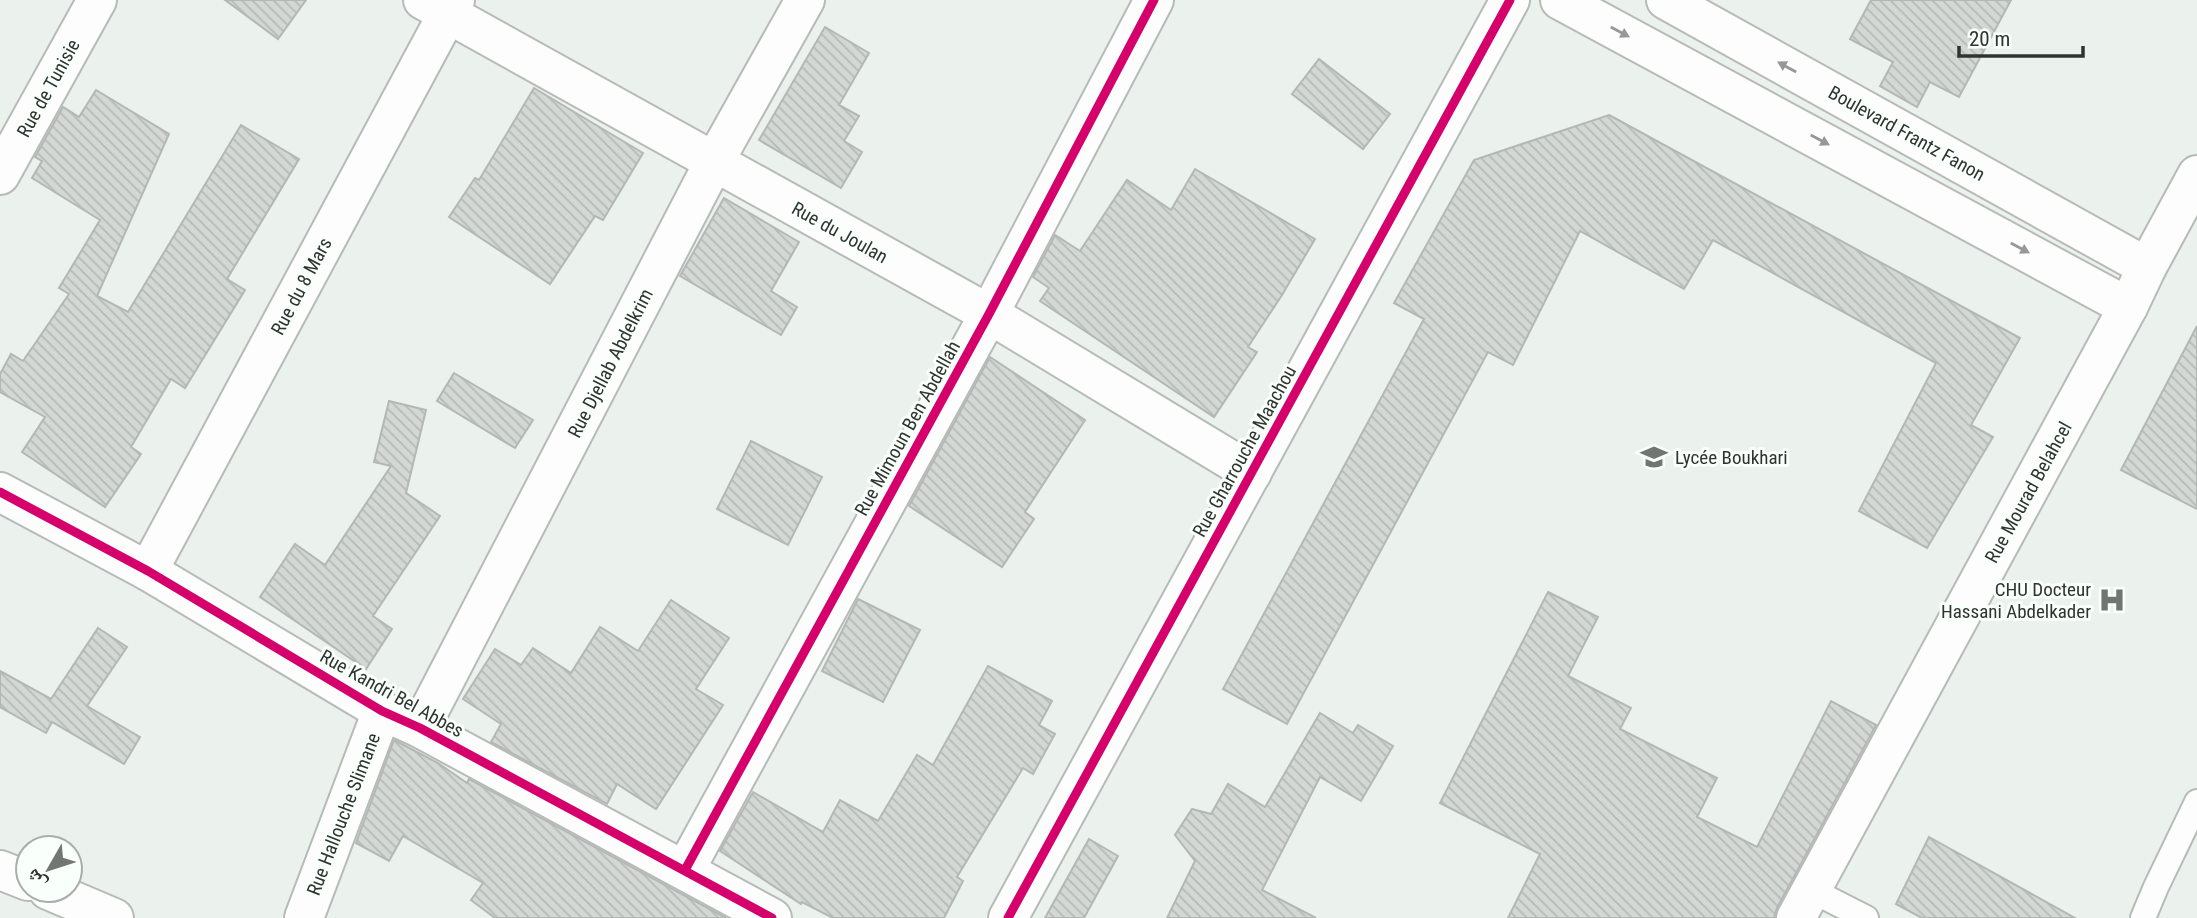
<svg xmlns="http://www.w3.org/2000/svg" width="2197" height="918" font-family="'Roboto Condensed','Noto Naskh Arabic',sans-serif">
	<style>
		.building { fill: url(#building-back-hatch); stroke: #b3b8b5; stroke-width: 2 }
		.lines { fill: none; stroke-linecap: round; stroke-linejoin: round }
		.service-casing { stroke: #b7bbb8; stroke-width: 28 }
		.minor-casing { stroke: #b7bbb8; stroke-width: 42 }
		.service { stroke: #fcfdfc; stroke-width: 24 }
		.minor { stroke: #fcfdfc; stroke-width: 38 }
		.cycleway-casing { stroke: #f9fffb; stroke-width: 13 }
		.cycleway { stroke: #d6006c; stroke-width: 9 }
		.oneway { fill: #969896 }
		.labels { text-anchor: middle; stroke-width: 6; stroke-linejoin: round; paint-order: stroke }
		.street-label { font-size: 19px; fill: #303431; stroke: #f9fffb }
		.poi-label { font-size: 19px; fill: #303431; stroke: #f9fffb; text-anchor: start }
	</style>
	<defs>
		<pattern id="building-back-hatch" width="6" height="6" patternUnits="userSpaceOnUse" patternTransform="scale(1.75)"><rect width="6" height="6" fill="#d3d8d5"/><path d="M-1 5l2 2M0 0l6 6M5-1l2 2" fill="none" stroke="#b5bab7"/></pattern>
	</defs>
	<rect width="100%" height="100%" fill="#ebf1ed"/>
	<g class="building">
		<path d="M225 0H306L278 39Z"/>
		<path d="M1871 0H2011L1959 97 1930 82 1917 107 1880 86 1893 62 1850 39Z"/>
		<path d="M825 27 869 53 839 105 859 116 844 141 862 152 841 188 759 140Z"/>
		<path d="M1319 59 1390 114 1363 149 1292 94Z"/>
		<path d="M534 88 643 153 603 220 595 216 550 284 449 217 475 178 479 180Z"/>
		<path d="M96 90 169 134 97 296 128 312 241 125 299 159 227 279 245 290 185 388 171 379 131 447 141 454 105 507 22 452 45 417 0 392V374L11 354 23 361 69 294 59 288 100 220 32 178 42 161 35 157 63 107 79 117Z"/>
		<path d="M1609 115 2020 338 1971 425 1993 437 1927 548 1859 511 1936 363 1713 240 1684 289 1580 231 1513 365 1488 352 1287 724 1223 689 1424 319 1394 303 1474 160Z"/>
		<path d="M1195 169 1315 239 1282 295 1248 347 1257 352 1214 417 1040 301 1049 288 1033 277 1055 235 1080 251 1127 180 1171 210Z"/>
		<path d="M724 198 799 242 771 291 797 307 781 335 680 276Z"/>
		<path d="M2197 326V509L2121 470Z"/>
		<path d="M990 357 1085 420 1025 512 1034 519 1002 567 909 506Z"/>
		<path d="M454 373 533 420 515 448 437 401Z"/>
		<path d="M389 401 426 410 406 493 440 516 373 616 392 629 366 669 260 597 295 544 325 565 391 466 374 462Z"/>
		<path d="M751 441 822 477 788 545 717 509Z"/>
		<path d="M1548 592 1598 617 1568 676 1631 708 1620 729 1717 778 1697 817 1757 847 1831 701 1876 725 1777 908 1774 918H1508L1540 854 1440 803Z"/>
		<path d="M858 599 920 630 883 702 822 671Z"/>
		<path d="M671 600 729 638 696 689 723 705 656 809 617 784 607 804 491 742 501 724 463 699 495 649 521 665 533 648 571 673 600 627 638 651Z"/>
		<path d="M98 628 127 647 87 706 140 737 124 764 52 722 46 733 0 707V671L51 699Z"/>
		<path d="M988 666 1052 701 1039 725 1055 734 1033 774 1023 768 957 877 963 881 944 918H833L802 902 801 904 720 851 753 792 823 832 840 800 878 821 917 755 933 765Z"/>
		<path d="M1320 713 1353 733 1358 725 1393 746 1361 801 1320 777 1262 890 1316 918H1167L1195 861 1175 835 1192 809 1211 814 1228 784 1265 807Z"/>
		<path d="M394 740 438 763 467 783 469 779 726 918H495L471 900 483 883 403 836 389 861 356 843Z"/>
		<path d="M1929 837 2075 918H1922L1896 904Z"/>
		<path d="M1089 839 1118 856 1084 918H1045Z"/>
	</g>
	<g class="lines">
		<defs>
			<g id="service">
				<path d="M1811 890 1866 918"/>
				<path d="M2143 918 2156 887 2197 802"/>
			</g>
			<g id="minor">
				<path d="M423 0 989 314 1252 473"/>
				<path d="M1560 0 2128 307"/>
				<path d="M1666 0 2147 267"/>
				<path d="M0 175 97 0"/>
				<path d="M0 492 148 571 382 711 420 728 772 918"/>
				<path d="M148 571 455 0"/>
				<path d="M420 728 714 162 805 0"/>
				<path d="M0 870 28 881"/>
				<path d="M685 870 989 314 1154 0"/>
				<path d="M48 890 114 918"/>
				<path d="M304 918 382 711"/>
				<path d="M1008 918 1510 0"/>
				<path d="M1796 918 2128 307 2147 267 2197 175"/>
			</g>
		</defs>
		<use href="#service" class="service-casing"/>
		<use href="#minor" class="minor-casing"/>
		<use href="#service" class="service"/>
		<use href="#minor" class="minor"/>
		<defs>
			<g id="cycleway">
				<path d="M0 492 148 571 382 711 420 728 772 918"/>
				<path d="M685 870 989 314 1154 0"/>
				<path d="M1008 918 1510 0"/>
			</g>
		</defs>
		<use href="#cycleway" class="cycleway-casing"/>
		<use href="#cycleway" class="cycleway"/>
	</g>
	<defs><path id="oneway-solid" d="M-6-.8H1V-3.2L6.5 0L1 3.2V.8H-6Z" transform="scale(1.75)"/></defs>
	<g class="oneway">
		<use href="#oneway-solid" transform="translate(1620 32) rotate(28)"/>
		<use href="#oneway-solid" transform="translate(1787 67) rotate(-151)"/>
		<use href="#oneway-solid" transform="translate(1820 140) rotate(28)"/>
		<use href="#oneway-solid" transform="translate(2020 248) rotate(28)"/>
	</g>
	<defs>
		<symbol id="school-bare" viewBox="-9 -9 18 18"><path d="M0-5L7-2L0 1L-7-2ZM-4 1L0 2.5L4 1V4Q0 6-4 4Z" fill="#717673" stroke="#f9fffb" stroke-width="2.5" paint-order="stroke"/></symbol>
		<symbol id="hospital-bare" viewBox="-9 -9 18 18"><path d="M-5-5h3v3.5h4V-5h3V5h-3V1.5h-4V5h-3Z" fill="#717673" stroke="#f9fffb" stroke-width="2.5" paint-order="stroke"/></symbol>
	</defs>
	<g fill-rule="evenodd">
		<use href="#school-bare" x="1635" y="438" width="38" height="38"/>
		<use href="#hospital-bare" x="2093" y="581" width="38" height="38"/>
	</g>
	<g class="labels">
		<g class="street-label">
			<text transform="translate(48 88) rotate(-61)" y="7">Rue de Tunisie</text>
			<text transform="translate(1907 133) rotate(29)" y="7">Boulevard Frantz Fanon</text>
			<text transform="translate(840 232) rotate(29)" y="7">Rue du Joulan</text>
			<text transform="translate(301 286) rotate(-62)" y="7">Rue du 8 Mars</text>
			<text transform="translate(610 363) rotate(-63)" y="7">Rue Djellab Abdelkrim</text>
			<text transform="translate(907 428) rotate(-61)" y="7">Rue Mimoun Ben Abdellah</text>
			<text transform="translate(1244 451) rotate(-61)" y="7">Rue Gharrouche Maachou</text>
			<text transform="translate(2028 492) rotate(-61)" y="7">Rue Mourad Belahcel</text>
			<text transform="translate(392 693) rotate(29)" y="7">Rue Kandri Bel Abbes</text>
			<text transform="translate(343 814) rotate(-69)" y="7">Rue Hallouche Slimane</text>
		</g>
		<g class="poi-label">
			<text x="1675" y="464">Lycée Boukhari</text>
			<text x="2091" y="596" text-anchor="end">CHU Docteur<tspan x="2091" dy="22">Hassani Abdelkader</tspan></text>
		</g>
	</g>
	<g transform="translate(49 869) rotate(231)"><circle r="33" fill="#f9fffb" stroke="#a9aeaa" stroke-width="2"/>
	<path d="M0-5L12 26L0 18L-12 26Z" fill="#717673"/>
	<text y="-10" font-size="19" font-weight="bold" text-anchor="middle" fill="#303431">ش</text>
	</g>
	<path d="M1959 46v10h124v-10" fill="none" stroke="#303431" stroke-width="3.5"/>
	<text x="1969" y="46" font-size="21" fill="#303431" stroke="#f9fffb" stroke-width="5" paint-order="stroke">20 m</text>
</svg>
